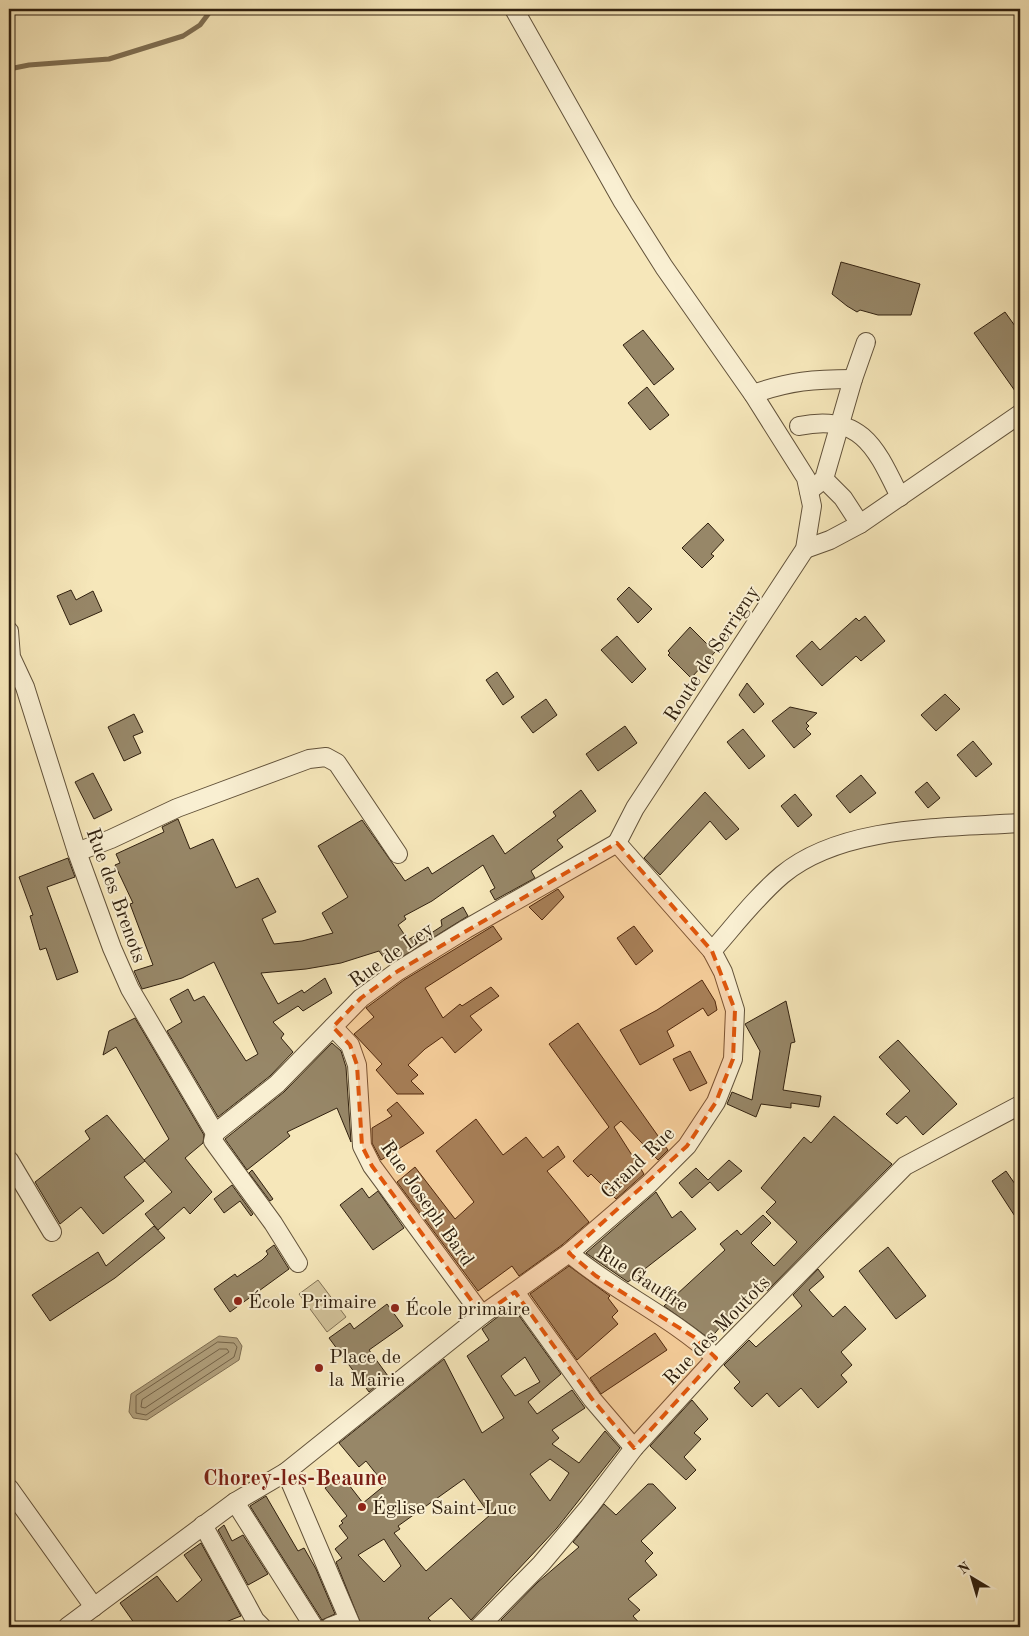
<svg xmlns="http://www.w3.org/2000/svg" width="1029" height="1636" font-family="'Old Standard TT',serif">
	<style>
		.green { fill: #d4c59d; stroke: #827256 }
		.water { fill: #b3a380; stroke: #7f6f53 }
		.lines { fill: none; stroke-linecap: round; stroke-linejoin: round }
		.shore { stroke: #726248; stroke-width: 1 }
		.stream { stroke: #7f6f53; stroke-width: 5 }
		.building { fill: #978768; stroke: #30200f; fill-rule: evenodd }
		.minor-casing { stroke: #62523a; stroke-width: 20 }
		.path { stroke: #30200f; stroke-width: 3; stroke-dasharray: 4 2.5; stroke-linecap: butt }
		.minor { stroke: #f9efd2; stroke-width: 18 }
		.marked { fill: #df560c; fill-opacity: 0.2; stroke: #df560c; stroke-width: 4; stroke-dasharray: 10 6; stroke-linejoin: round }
		.poi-dot { fill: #8f2418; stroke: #f9efd2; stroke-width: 2 }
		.labels { text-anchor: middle; stroke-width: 4; stroke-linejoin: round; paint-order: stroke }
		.street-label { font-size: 20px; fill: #30200f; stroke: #f9efd2 }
		.poi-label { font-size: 20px; fill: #30200f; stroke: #f9efd2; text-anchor: start }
		.quarter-label { font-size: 22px; font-weight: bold; fill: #7a1f14; stroke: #f9efd2 }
	</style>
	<rect width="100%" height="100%" fill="#f6e7ba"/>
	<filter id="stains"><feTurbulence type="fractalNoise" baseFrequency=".004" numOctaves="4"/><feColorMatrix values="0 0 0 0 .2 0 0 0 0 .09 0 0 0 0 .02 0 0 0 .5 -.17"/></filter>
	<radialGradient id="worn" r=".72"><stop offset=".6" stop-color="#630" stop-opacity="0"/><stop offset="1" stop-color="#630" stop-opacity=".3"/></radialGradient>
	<path class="green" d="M318 1280 346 1317 327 1332 299 1294Z"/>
	<path class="water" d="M219 1336 237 1338 242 1346 239 1360 147 1420 133 1418 129 1412 131 1394Z"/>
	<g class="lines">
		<g class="shore">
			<path d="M218 1342 234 1343 237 1347 234 1357 146 1415 136 1413V1396Z"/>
			<path d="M220 1349H227L229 1352 145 1408 141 1407 142 1400Z"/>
		</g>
		<path class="stream" d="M9 69 29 65 109 59 183 36 200 25 212 9"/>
	</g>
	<g class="building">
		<path d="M841 262 920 284 911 315H878L860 310 857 312 847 306 832 294Z"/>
		<path d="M1005 312 1020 333V398L974 333Z"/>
		<path d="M643 330 674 369 654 385 623 345Z"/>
		<path d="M647 387 669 415 650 430 628 403Z"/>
		<path d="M708 523 724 540 711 554 714 556 702 568 682 548Z"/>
		<path d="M629 587 652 609 638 623 617 599Z"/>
		<path d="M71 590 76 600 93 591 102 611 70 625 57 596Z"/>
		<path d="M865 616 885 641 861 661 856 656 822 686 796 656 812 641 820 650 856 618 859 621Z"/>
		<path d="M690 627 715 652 691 678 668 655 670 653 668 651Z"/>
		<path d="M617 636 646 669 632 683 601 650Z"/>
		<path d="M497 672 514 697 503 705 486 680Z"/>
		<path d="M747 683 764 704 754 713 739 695Z"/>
		<path d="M945 694 960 709 936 731 921 715Z"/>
		<path d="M546 699 557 715 533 733 521 717Z"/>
		<path d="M790 707 817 713 806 723 809 726 806 729 811 734 794 748 772 721Z"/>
		<path d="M134 714 143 732 133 736 141 753 124 761 108 727Z"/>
		<path d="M625 726 637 743 598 771 586 754Z"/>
		<path d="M743 729 765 756 749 769 727 742Z"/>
		<path d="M973 741 992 764 976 777 957 755Z"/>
		<path d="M93 773 112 810 94 819 75 782Z"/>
		<path d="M861 775 876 793 850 813 836 796Z"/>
		<path d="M927 782 940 798 928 808 915 792Z"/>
		<path d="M581 790 596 811 557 840 563 847 531 871 535 878 495 900 490 891 495 888 483 865 432 901 404 916 406 919 398 925 408 940 416 935 419 941 442 926 441 920 463 907 468 916 389 965 379 951 341 963 306 969 261 973 278 1004 302 990 304 993 325 978 332 993 303 1011 298 1006 273 1022 284 1034 281 1038 293 1052 270 1076 218 1117 167 1031 182 1022 170 999 188 989 194 1001 204 996 246 1061 258 1054 214 962 182 978 142 989 134 971 153 965 130 904 133 903 115 865 120 863 116 854 164 832 162 827 178 819 190 849 213 839 236 888 258 878 276 912 262 919 274 944 302 941 333 933 322 913 348 897 318 846 362 820 405 881 428 867 432 874 493 835 505 854 556 816 553 812Z"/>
		<path d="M705 792 739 829 726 840 710 821 660 875 644 858Z"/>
		<path d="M795 794 812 815 798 827 781 806Z"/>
		<path d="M68 858 75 877 47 887 78 972 57 980 46 948 40 950 30 916 33 915 19 877Z"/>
		<path d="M558 889 564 897 542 920 529 907Z"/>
		<path d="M493 926 502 939 425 988 443 1018 460 1004 462 1006 491 987 499 996 470 1016 482 1030 455 1053 442 1037 425 1049 408 1065 418 1075 411 1081 424 1094H397L376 1070 382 1064 354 1034 374 1017 366 1008 404 980Z"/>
		<path d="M634 926 653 951 636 965 617 938Z"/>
		<path d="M702 980 715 1001 717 1010 708 1016 703 1008 667 1031 674 1046 640 1065 620 1030 657 1010Z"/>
		<path d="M786 1001 795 1042 791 1043 783 1090 821 1096 819 1107 791 1103V1108L761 1104 756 1117 727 1104 732 1092 752 1100 760 1051 745 1024Z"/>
		<path d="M135 1018 204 1135 203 1143 185 1158 212 1192 190 1214 184 1207 158 1230 145 1214 172 1192 144 1160 169 1139 116 1047 103 1055 109 1031Z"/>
		<path d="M578 1023 668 1150 658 1160 621 1121 614 1127 644 1174 616 1199 591 1174 588 1177 573 1161 609 1127 549 1044Z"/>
		<path d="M898 1040 957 1104 923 1135 906 1116 897 1124 886 1114 910 1091 879 1057Z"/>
		<path d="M332 1043 341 1051 346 1067 351 1142 337 1108 287 1132 290 1136 247 1170 225 1139 284 1092Z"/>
		<path d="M690 1051 707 1083 690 1091 673 1059Z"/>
		<path d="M397 1102 424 1133 381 1160 372 1143V1128L392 1116 387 1110Z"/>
		<path d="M107 1115 145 1161 124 1177 144 1201 103 1234 81 1207 60 1224 35 1182 90 1139 85 1131Z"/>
		<path d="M834 1116 892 1164 767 1291 758 1282 710 1339 664 1306 725 1250 720 1244 737 1230 741 1235 763 1215 771 1223 751 1243 774 1266 797 1242 766 1212 776 1202 761 1188 804 1137 811 1143Z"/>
		<path d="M476 1119 503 1155 526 1137 543 1158 558 1146 565 1157 547 1171 589 1222 562 1245 519 1276 512 1266 478 1291 397 1182 415 1167 455 1219 474 1202 436 1151Z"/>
		<path d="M729 1160 742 1171 718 1191 710 1182 692 1198 679 1183 696 1168 708 1180Z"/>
		<path d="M252 1170 273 1199 270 1201 249 1173Z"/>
		<path d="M1006 1171 1015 1184 1020 1182V1224L992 1181Z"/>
		<path d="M232 1185 253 1214 251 1216 240 1201 224 1213 214 1199Z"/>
		<path d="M362 1188 369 1198 378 1191 404 1228 373 1250 340 1205Z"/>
		<path d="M656 1192 672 1218 681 1211 696 1229 628 1282 586 1253Z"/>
		<path d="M154 1226 165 1238 115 1278 50 1321 32 1295 98 1252 106 1266Z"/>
		<path d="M274 1245 289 1269 230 1312 214 1289 235 1274 237 1277 262 1260 268 1254 266 1251Z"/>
		<path d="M888 1247 926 1296 896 1319 859 1271Z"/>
		<path d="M569 1266 610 1296 608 1298 618 1311 612 1317 618 1324 577 1360 530 1294Z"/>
		<path d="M818 1269 824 1277 809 1290 833 1317 845 1306 866 1329 841 1352 852 1365 841 1375 847 1382 818 1408 801 1388 779 1407 767 1393 752 1407 734 1388 740 1382 724 1365 749 1340 756 1347 802 1306 793 1295Z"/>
		<path d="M387 1304 403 1326 369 1350 388 1376 369 1392 329 1338 350 1323 354 1329Z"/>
		<path d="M512 1306 561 1374 528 1402 537 1414 572 1390 585 1408 552 1430 559 1438 552 1444 579 1463 605 1431 620 1448 557 1528 471 1620 451 1598 428 1618 436 1627H362L336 1562 342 1558 335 1549 348 1538 339 1526 343 1523 341 1521 347 1516 325 1488 342 1476 363 1503 385 1485 366 1461 359 1467 339 1443 444 1359 482 1433 504 1418 467 1356 489 1340 482 1329ZM525 1357 540 1382 515 1396 501 1376ZM550 1459 569 1473 550 1501 530 1474ZM464 1479 490 1515 426 1571 394 1533 400 1529 398 1526ZM384 1539 401 1566 384 1582 358 1555Z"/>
		<path d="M655 1333 667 1350 601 1394 590 1378Z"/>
		<path d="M692 1400 708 1419 694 1433 701 1439 684 1457 696 1470 686 1480 650 1446Z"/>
		<path d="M648 1484H653L676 1508 641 1541 653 1553 645 1561 657 1575 628 1599 640 1610 633 1616 643 1627H507L501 1620 538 1582 579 1547 573 1542 604 1504 616 1515Z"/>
		<path d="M266 1496 298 1551 304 1548 316 1569 335 1614 322 1620 250 1506Z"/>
		<path d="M224 1525 232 1541 243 1535 268 1574 248 1585 218 1530Z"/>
		<path d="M201 1543 241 1616 213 1627H137L120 1603 157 1576 177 1602 202 1580 184 1555Z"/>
	</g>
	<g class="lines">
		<defs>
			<g id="minor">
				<path d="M514 9 623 202 664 267 753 394 806 478 812 506 805 549 635 808 617 843"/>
				<path d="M753 394C790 381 814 379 853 379"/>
				<path d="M799 426C862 413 876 448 900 497"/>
				<path d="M824 479 843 498 860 524"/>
				<path d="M809 491 824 479 853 379 866 342"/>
				<path d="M805 549 830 540 860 524 1020 414"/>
				<path d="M9 631 11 657 25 687 77 852 112 948 130 989 215 1133"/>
				<path d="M77 852 111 839 177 808 309 759 326 757 337 763 398 854"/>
				<path d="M712 951C734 926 756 897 782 875 842 825 946 828 1020 823"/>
				<path d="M333 1027 350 1045 357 1065 362 1146 372 1166 482 1315"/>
				<path d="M215 1133 277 1084 361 998 398 971 466 929 617 843"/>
				<path d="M215 1133 213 1141 273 1223 298 1263"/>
				<path d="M9 1160 52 1232"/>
				<path d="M569 1253C615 1292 671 1316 716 1358"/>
				<path d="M515 1292 592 1399 634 1448"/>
				<path d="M286 1472 352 1627"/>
				<path d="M9 1488 94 1607"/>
				<path d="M235 1502 314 1627"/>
				<path d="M203 1525 255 1620 262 1627"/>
				<path d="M67 1627 235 1502 286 1472 482 1315 569 1253 649 1184 687 1146 716 1102 733 1059 735 1010 723 972 712 951 617 843"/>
				<path d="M330 1627 348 1620"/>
				<path d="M479 1627 541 1564 589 1507 634 1448 716 1358 905 1166 1020 1105"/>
			</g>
		</defs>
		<use href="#minor" class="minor-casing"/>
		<path class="path" d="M1009 9 1020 16"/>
		<use href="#minor" class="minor"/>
	</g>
	<path class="marked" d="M617 843 712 951 735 1010 733 1059 716 1102 687 1146 569 1253 596 1276 694 1337 716 1358 634 1448 592 1399 515 1292 482 1315 372 1166 362 1146 357 1065 350 1045 333 1027 361 998 398 971Z"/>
	<g class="poi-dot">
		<circle cx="238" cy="1301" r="5"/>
		<circle cx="395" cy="1308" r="5"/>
		<circle cx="319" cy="1368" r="5"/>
		<circle cx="362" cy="1507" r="5"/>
	</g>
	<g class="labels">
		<g class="street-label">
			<text transform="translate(711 653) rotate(-57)" y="7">Route de Serrigny</text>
			<text transform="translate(117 895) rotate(70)" y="7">Rue des Brenots</text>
			<text transform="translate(391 954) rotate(-35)" y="7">Rue de Ley</text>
			<text transform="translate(637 1162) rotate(-44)" y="7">Grand Rue</text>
			<text transform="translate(428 1203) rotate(55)" y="7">Rue Joseph Bard</text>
			<text transform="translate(643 1278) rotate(33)" y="7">Rue Gauffre</text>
			<text transform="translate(716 1330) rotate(-46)" y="7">Rue des Moutots</text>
		</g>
		<g class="poi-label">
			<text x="248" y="1308">École Primaire</text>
			<text x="405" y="1315">École primaire</text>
			<text x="329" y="1363">Place de<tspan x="329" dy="23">la Mairie</tspan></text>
			<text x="372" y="1514">Église Saint-Luc</text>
		</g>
		<g class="quarter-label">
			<text x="295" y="1485">Chorey-les-Beaune</text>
		</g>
	</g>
	<rect width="1029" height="1636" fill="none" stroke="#f6e7ba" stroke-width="30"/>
	<rect x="10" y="10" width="1009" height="1616" fill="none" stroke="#30200f" stroke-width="2.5"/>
	<rect x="15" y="15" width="999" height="1606" fill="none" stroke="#30200f"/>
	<g transform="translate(972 1578) rotate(322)" stroke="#f9efd2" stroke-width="4" paint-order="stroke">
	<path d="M0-4L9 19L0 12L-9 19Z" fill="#30200f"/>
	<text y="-8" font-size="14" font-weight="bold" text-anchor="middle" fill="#30200f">N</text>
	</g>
	<rect width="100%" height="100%" filter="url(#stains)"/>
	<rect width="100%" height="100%" fill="url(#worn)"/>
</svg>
